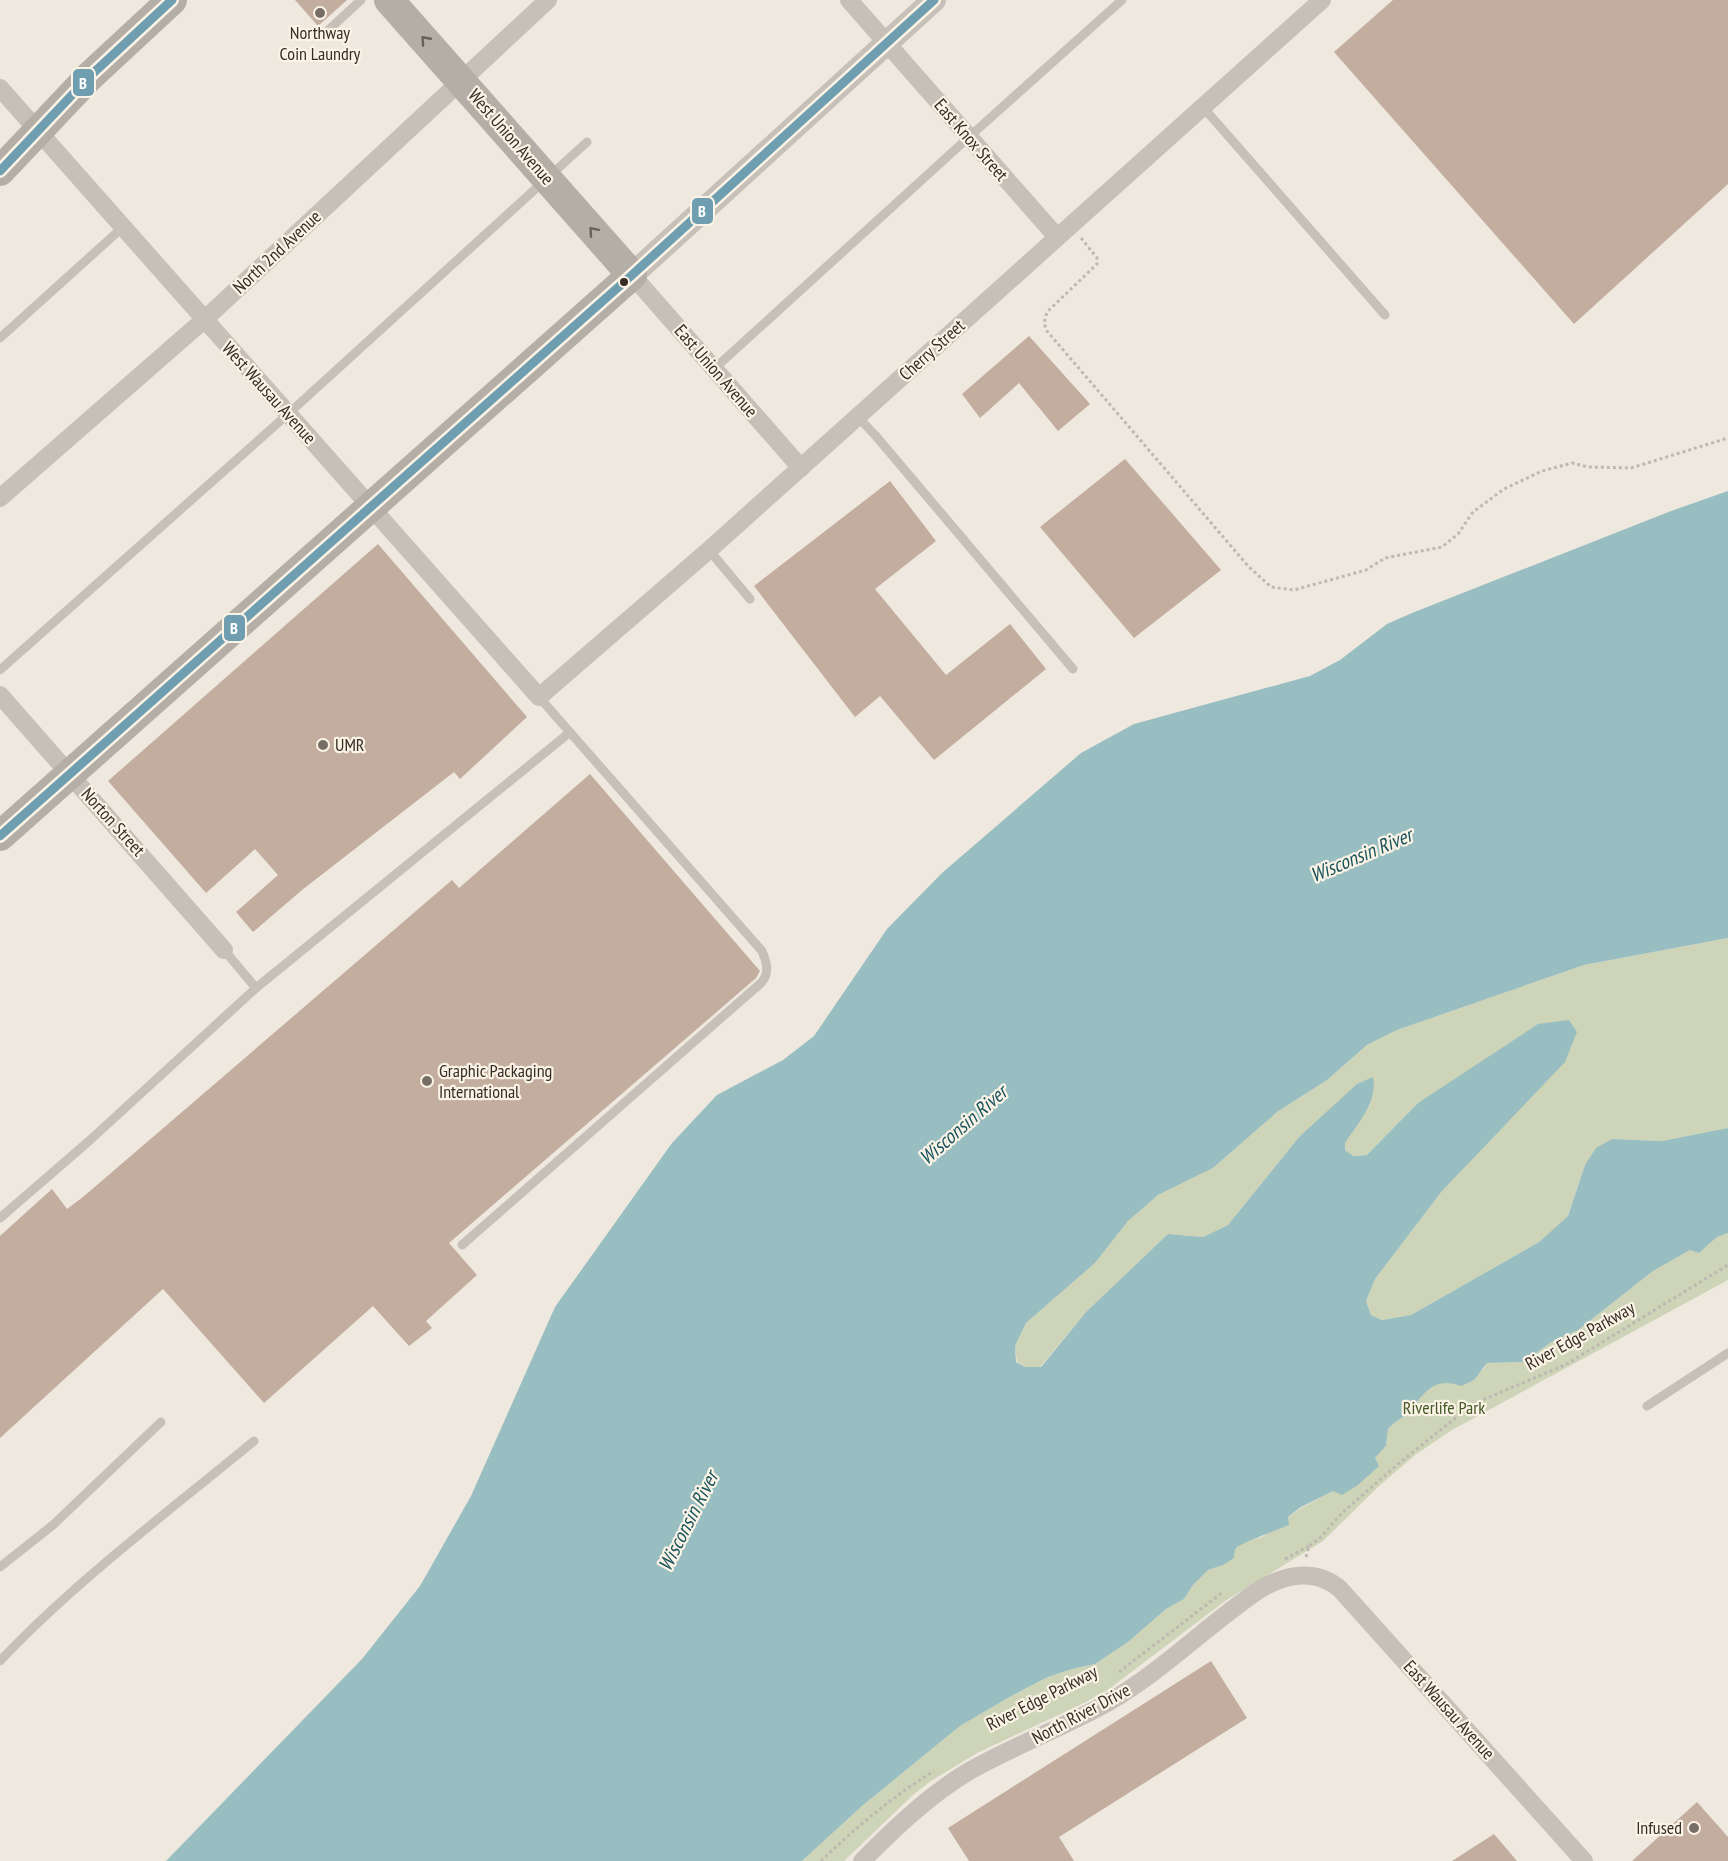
<svg xmlns="http://www.w3.org/2000/svg" width="1728" height="1861" font-family="'PT Sans Narrow',sans-serif">
	<style>
		.green { fill: #cdd4b7 }
		.water { fill: #99bec1 }
		.building { fill: #c3ad9f }
		.lines { fill: none; stroke-linecap: round; stroke-linejoin: round }
		.path { stroke: #bfb8b1; stroke-width: 3; stroke-dasharray: 3 3; stroke-linecap: butt }
		.service { stroke: #c6c0b8; stroke-width: 9 }
		.minor { stroke: #c6c0b8; stroke-width: 18 }
		.tertiary { stroke: #c6c0b8; stroke-width: 24 }
		.primary { stroke: #b5aea7; stroke-width: 30 }
		.bus-1-casing { stroke: #fbf3e5; stroke-width: 14 }
		.bus-1 { stroke: #6f9eb0; stroke-width: 9 }
		.oneway { stroke: #69615a }
		.poi-dot { fill: #776e67; stroke: #fbf3e5; stroke-width: 2 }
		.bus-dot { fill: #372d26; stroke: #fbf3e5; stroke-width: 2 }
		.labels { text-anchor: middle; stroke-width: 4.5; stroke-linejoin: round; paint-order: stroke }
		.poi-label { font-size: 18px; fill: #372d26; stroke: #fbf3e5; text-anchor: start }
		.street-label { font-size: 18px; fill: #372d26; stroke: #fbf3e5 }
		.park-label { font-size: 18px; fill: #425827; stroke: #fbf3e5 }
		.water-label { font-size: 20px; font-style: italic; fill: #17535d; stroke: #fbf3e5 }
		.line-badge { stroke: #fbf3e5; stroke-width: 2 }
		.badge-label { font-size: 16px; text-anchor: middle; font-weight: bold; fill: #fff }
	</style>
	<rect width="100%" height="100%" fill="#eee8df"/>
	<g class="green">
		<path d="M1728 938V1128L1662 1141 1612 1139 1585 1165 1568 1216 1539 1242 1411 1315 1382 1320 1371 1315 1366 1301 1375 1279 1442 1191 1418 1103 1367 1155 1353 1156 1345 1150V1143L1371 1103 1299 1137 1228 1225 1203 1237 1168 1234 1086 1312 1040 1367H1025L1017 1362 1015 1346 1026 1323 1095 1263 1128 1221 1158 1195 1213 1168 1277 1112 1327 1080 1367 1045 1397 1030 1584 965Z"/>
		<path d="M1728 1233V1280L1452 1430 1415 1455 1379 1486 1323 1541 1225 1601 1109 1689 1086 1702 977 1753 931 1781 914 1794 844 1861H802L862 1806 960 1726 1013 1695 1048 1677 1072 1669 1095 1664 1128 1642 1166 1609 1184 1599 1193 1585 1208 1570 1223 1565 1236 1548 1245 1541 1262 1537 1301 1508 1333 1491 1375 1458 1386 1446 1388 1429 1403 1415 1410 1411 1421 1396 1439 1382 1450 1381 1483 1370 1487 1363 1524 1362 1550 1343 1578 1330 1653 1271 1690 1250 1707 1246 1717 1237Z"/>
	</g>
	<path class="water" d="M1728 491V938L1584 965 1397 1030 1367 1045 1327 1080 1277 1112 1213 1168 1158 1195 1128 1221 1095 1263 1026 1323 1015 1346 1016 1362 1025 1367H1041L1086 1312 1168 1234 1203 1237 1228 1225 1299 1137 1357 1084 1373 1077C1378 1102 1358 1123 1345 1143V1150L1353 1156 1367 1155 1418 1103 1538 1024 1569 1020 1577 1032 1565 1062 1442 1191 1375 1279 1366 1301 1371 1315 1382 1320 1411 1315 1539 1242 1568 1216 1585 1165 1596 1148 1612 1139 1662 1141 1728 1128V1233L1717 1237 1699 1253 1690 1250 1653 1271 1578 1330 1550 1343 1524 1362 1487 1363 1474 1380 1461 1386C1443 1379 1432 1384 1419 1399 1416 1402 1414 1407 1411 1411 1404 1417 1395 1421 1388 1429L1386 1446 1375 1458 1379 1466 1358 1485 1342 1495 1333 1491 1301 1507 1288 1517 1289 1525C1280 1529 1240 1543 1236 1548 1234 1551 1234 1555 1234 1558L1223 1565 1208 1570 1193 1585 1184 1599 1166 1609 1128 1642 1095 1664 1072 1669 1048 1677 1013 1695 960 1726 862 1806 802 1861H166L362 1659 420 1586 471 1496 555 1307 672 1143 717 1095 783 1060 814 1036 887 929 942 873 1081 753 1134 724 1310 676 1340 660 1387 624 1412 613 1671 511Z"/>
	<g class="building">
		<path d="M295 0H347L318 26Z"/>
		<path d="M1393 0H1728V184L1574 324 1334 52Z"/>
		<path d="M1029 336 1090 404 1058 431 1019 383 980 418 962 394Z"/>
		<path d="M1125 459 1221 570 1134 638 1040 527Z"/>
		<path d="M890 481 936 541 875 589 946 675 1010 624 1046 669 934 760 880 696 855 717 754 586Z"/>
		<path d="M378 544 527 717 460 779 454 772 302 890 253 932 236 912 278 875 255 849 206 893 108 781Z"/>
		<path d="M590 774 760 971 756 978 449 1243 477 1275 426 1321 432 1328 409 1346 373 1306 264 1403 163 1289 0 1438V1236L52 1189 67 1209 83 1197 452 880 459 888Z"/>
		<path d="M1211 1661 1247 1718 1059 1837 1074 1861H969L948 1828Z"/>
		<path d="M1697 1802 1728 1837V1861H1632Z"/>
		<path d="M1494 1834 1517 1861H1452Z"/>
	</g>
	<g class="lines">
		<g class="path">
			<path d="M1081 238 1097 258V264L1047 312 1044 323 1047 331 1248 566 1271 587 1294 590 1366 570 1385 558 1442 547 1458 534 1473 512 1504 489 1542 471 1572 463 1588 467 1631 468 1728 438"/>
			<path d="M1306 1557 1309 1546 1321 1537 1342 1513 1398 1464 1473 1404 1565 1365 1728 1265"/>
			<path d="M1285 1559 1309 1546"/>
			<path d="M1119 1672 1223 1592"/>
			<path d="M821 1861C855 1828 893 1796 934 1771"/>
		</g>
		<g class="service">
			<path d="M322 36 361 0"/>
			<path d="M1202 106 1385 315"/>
			<path d="M0 338 123 227"/>
			<path d="M714 369 969 137 1122 0"/>
			<path d="M857 416 875 435 1073 669"/>
			<path d="M709 550 750 599"/>
			<path d="M0 670 288 414 587 142"/>
			<path d="M224 950 256 988"/>
			<path d="M0 1218 89 1141 256 988 569 733"/>
			<path d="M462 1245 761 983C770 973 767 963 762 951L539 697"/>
			<path d="M1647 1406 1728 1353"/>
			<path d="M0 1567 53 1525 161 1422"/>
			<path d="M0 1661C77 1580 168 1512 254 1441"/>
		</g>
		<g class="minor">
			<path d="M849 0 1057 237"/>
			<path d="M0 88 539 697 709 550 1322 0"/>
			<path d="M632 275 801 468"/>
			<path d="M0 498 205 319 548 0"/>
			<path d="M0 695 224 950"/>
			<path d="M862 1861C894 1829 927 1797 966 1773 1012 1746 1063 1728 1109 1702 1164 1670 1207 1625 1259 1590 1285 1574 1316 1568 1340 1589L1584 1861"/>
		</g>
		<path class="tertiary" d="M632 275 934 0"/>
		<g class="primary">
			<path d="M0 171 89 77 172 0"/>
			<path d="M0 836 632 275 389 0"/>
		</g>
		<defs>
			<g id="bus-1">
				<path d="M0 171 89 77 172 0"/>
				<path d="M0 836 632 275 934 0"/>
			</g>
		</defs>
		<use href="#bus-1" class="bus-1-casing"/>
		<use href="#bus-1" class="bus-1"/>
	</g>
	<defs><path id="oneway-chevron" d="M-2-3.5L2.5 0L-2 3.5" fill="none" stroke-width="1.6" stroke-linecap="round" stroke-linejoin="round" transform="scale(1.5)"/></defs>
	<g class="oneway">
		<use href="#oneway-chevron" transform="translate(425 40) rotate(-132)"/>
		<use href="#oneway-chevron" transform="translate(593 231) rotate(-131)"/>
	</g>
	<g class="poi-dot">
		<circle cx="320" cy="13" r="6"/>
		<circle cx="323" cy="745" r="6"/>
		<circle cx="427" cy="1081" r="6"/>
		<circle cx="1694" cy="1828" r="6"/>
	</g>
	<circle class="bus-dot" cx="624" cy="282" r="5"/>
	<g class="labels">
		<g class="poi-label">
			<text x="320" y="39" text-anchor="middle">Northway<tspan x="320" dy="21">Coin Laundry</tspan></text>
			<text x="335" y="751">UMR</text>
			<text x="439" y="1077">Graphic Packaging<tspan x="439" dy="21">International</tspan></text>
			<text x="1682" y="1834" text-anchor="end">Infused</text>
		</g>
		<g class="street-label">
			<text transform="translate(511 137) rotate(49)" y="6">West Union Avenue</text>
			<text transform="translate(971 140) rotate(49)" y="6">East Knox Street</text>
			<text transform="translate(277 252) rotate(-43)" y="6">North 2nd Avenue</text>
			<text transform="translate(932 350) rotate(-42)" y="6">Cherry Street</text>
			<text transform="translate(716 371) rotate(49)" y="6">East Union Avenue</text>
			<text transform="translate(269 393) rotate(48)" y="6">West Wausau Avenue</text>
			<text transform="translate(113 822) rotate(48)" y="6">Norton Street</text>
			<text transform="translate(1580 1336) rotate(-29)" y="6">River Edge Parkway</text>
			<text transform="translate(1042 1698) rotate(-27)" y="6">River Edge Parkway</text>
			<text transform="translate(1449 1710) rotate(48)" y="6">East Wausau Avenue</text>
			<text transform="translate(1081 1714) rotate(-28)" y="6">North River Drive</text>
		</g>
		<g class="park-label">
			<text x="1444" y="1414">Riverlife Park</text>
		</g>
		<g class="water-label">
			<text transform="translate(1361 855) rotate(-23)" y="7">Wisconsin River</text>
			<text transform="translate(963 1125) rotate(-41)" y="7">Wisconsin River</text>
			<text transform="translate(688 1521) rotate(-63)" y="7">Wisconsin River</text>
		</g>
	</g>
	<g class="line-badge">
		<rect x="72" y="68" width="23" height="29" rx="6" fill="#6f9eb0"/>
		<rect x="691" y="197" width="23" height="28" rx="6" fill="#6f9eb0"/>
		<rect x="223" y="614" width="23" height="28" rx="6" fill="#6f9eb0"/>
	</g>
	<g class="badge-label">
		<text x="83" y="89">B</text>
		<text x="702" y="217">B</text>
		<text x="234" y="634">B</text>
	</g>
</svg>
